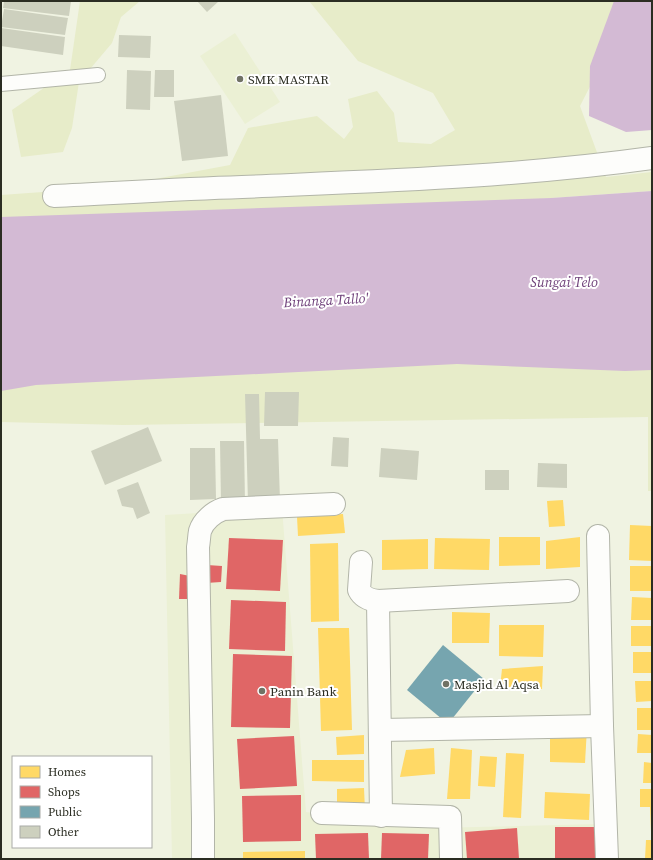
<svg xmlns="http://www.w3.org/2000/svg" width="653" height="860" font-family="'Source Serif 4',serif">
	<style>
		.built { fill: #ebf0d4 }
		.green { fill: #e7ecc9 }
		.water { fill: #d3bad4 }
		.homes { fill: #ffd966 }
		.shops { fill: #e06666 }
		.public { fill: #76a5af }
		.building { fill: #cdd0be }
		.lines { fill: none; stroke-linecap: round; stroke-linejoin: round }
		.service-casing { stroke: #b2b5a8; stroke-width: 16 }
		.minor-casing { stroke: #b2b5a8; stroke-width: 24 }
		.service { stroke: #fdfdfb; stroke-width: 14 }
		.minor { stroke: #fdfdfb; stroke-width: 22 }
		.poi-dot { fill: #707265; stroke: #fff; stroke-width: 1.5 }
		.labels { text-anchor: middle; stroke-width: 4; stroke-linejoin: round; paint-order: stroke }
		.poi-label { font-size: 13px; fill: #2b2d22; stroke: #fff; text-anchor: start }
		.water-label { font-size: 14px; font-style: italic; fill: #6f417a; stroke: #fff }
	</style>
	<rect width="100%" height="100%" fill="#f0f3e2"/>
	<g class="built">
		<path d="M235 33 280 102 245 124 200 56Z"/>
		<path d="M282 508 306 812 431 828 601 824V859H172L165 515Z"/>
	</g>
	<g class="green">
		<path d="M80 1H140L121 17 112 43 79 82 72 128 63 152 21 157 12 110 70 70Z"/>
		<path d="M309 1H628L626 16 580 106 606 177 652 172V191L551 198 1 251V195L112 187 230 165 248 128 317 116 344 139 353 127 348 99 377 91 394 113 398 142 431 144 455 130 433 93 358 61Z"/>
		<path d="M652 341V491H648V417L123 425 1 422V367Z"/>
	</g>
	<g class="water">
		<path d="M614 1H652V130L626 132 589 116 590 66Z"/>
		<path d="M652 191V370L625 371 457 364 36 385 1 391V217L551 198Z"/>
	</g>
	<g class="homes">
		<path d="M563 500 565 526 549 527 547 501Z"/>
		<path d="M343 514 345 533 298 536 297 517Z"/>
		<path d="M630 525 652 526V561L629 560Z"/>
		<path d="M499 537H540V565L499 566Z"/>
		<path d="M580 537V567L546 569V541Z"/>
		<path d="M435 538 490 539 489 570 434 569Z"/>
		<path d="M428 539V569L382 570V540Z"/>
		<path d="M338 543 339 621 311 622 310 544Z"/>
		<rect x="630" y="566" width="22" height="25"/>
		<path d="M632 597 652 598V620H631Z"/>
		<path d="M452 612 490 613 489 643H452Z"/>
		<path d="M499 625H544L543 657 499 656Z"/>
		<rect x="631" y="626" width="21" height="20"/>
		<path d="M318 628H349L352 730 321 731Z"/>
		<rect x="633" y="652" width="19" height="21"/>
		<path d="M543 666 542 689 500 687 502 669Z"/>
		<path d="M635 681H652V701L636 702Z"/>
		<rect x="637" y="708" width="15" height="22"/>
		<path d="M587 728 585 763 550 762V729Z"/>
		<path d="M638 734 652 735V753H637Z"/>
		<path d="M364 735V754L337 755 336 737Z"/>
		<path d="M434 748 435 774 400 777 406 750Z"/>
		<path d="M451 748 472 750 470 799H447Z"/>
		<path d="M506 753 524 754 521 818 503 817Z"/>
		<path d="M480 756 497 757 495 787 478 786Z"/>
		<path d="M312 760H364V782L312 781Z"/>
		<path d="M644 762 652 763V783H643Z"/>
		<path d="M364 788 365 811H337V789Z"/>
		<path d="M640 789H652V832H651L650 807H640Z"/>
		<path d="M545 792 590 794 589 820 544 818Z"/>
		<path d="M646 840H652V859H645Z"/>
		<path d="M305 851V859H243V852Z"/>
	</g>
	<g class="shops">
		<path d="M229 538 283 540 280 591 226 589Z"/>
		<path d="M207 565 222 566 221 582 206 583Z"/>
		<path d="M180 574 190 576 188 599H179Z"/>
		<path d="M231 600 286 602 285 651 229 649Z"/>
		<path d="M233 654 292 656 290 728 231 727Z"/>
		<path d="M294 736 297 786 240 789 237 739Z"/>
		<path d="M301 795V841L243 842 242 796Z"/>
		<rect x="555" y="827" width="43" height="32"/>
		<path d="M517 828 519 859H467L465 832Z"/>
		<path d="M368 833 369 859H316L315 834Z"/>
		<path d="M382 833 429 834 428 859H381Z"/>
	</g>
	<path class="public" d="M443 645 484 679 448 724 407 690Z"/>
	<g class="building">
		<path d="M4 1H71L69 16 3 8Z"/>
		<path d="M197 1H219L207 12Z"/>
		<path d="M4 9 68 18 65 35 1 27Z"/>
		<path d="M1 28 65 37 63 55 1 46Z"/>
		<path d="M119 35 151 36 150 58 118 57Z"/>
		<path d="M127 70 151 71 150 110 126 109Z"/>
		<path d="M155 70H174V97H154Z"/>
		<path d="M221 95 228 156 182 161 174 101Z"/>
		<path d="M265 392H299L298 426H264Z"/>
		<path d="M245 394H259L260 439H278L280 501 248 503Z"/>
		<path d="M148 427 162 461 105 485 91 451Z"/>
		<path d="M333 437 349 438 348 467 331 466Z"/>
		<path d="M220 441H244L245 504H221Z"/>
		<path d="M190 448H215L216 499 190 500Z"/>
		<path d="M381 448 419 451 417 480 379 477Z"/>
		<path d="M538 463 567 464V488L537 487Z"/>
		<rect x="485" y="470" width="24" height="20"/>
		<path d="M138 482 150 513 137 519 133 508 122 506 117 490Z"/>
	</g>
	<g class="lines">
		<defs>
			<path id="service" d="M1 84 98 75"/>
			<g id="minor">
				<path d="M54 196C117 193 179 189 242 187 378 181 516 177 652 158"/>
				<path d="M598 536 602 726 607 859"/>
				<path d="M361 562 359 590C363 598 370 600 378 601L381 816"/>
				<path d="M378 601 568 591"/>
				<path d="M380 730 602 726"/>
				<path d="M322 813 450 817 451 859"/>
				<path d="M203 859V819L198 547C199 542 199 536 200 531 203 521 214 512 223 509L334 504"/>
			</g>
		</defs>
		<use href="#service" class="service-casing"/>
		<use href="#minor" class="minor-casing"/>
		<use href="#service" class="service"/>
		<use href="#minor" class="minor"/>
	</g>
	<g class="poi-dot">
		<circle cx="240" cy="79" r="4"/>
		<circle cx="446" cy="684" r="4"/>
		<circle cx="262" cy="691" r="4"/>
	</g>
	<g class="labels">
		<g class="poi-label">
			<text x="248" y="84">SMK MASTAR</text>
			<text x="454" y="689">Masjid Al Aqsa</text>
			<text x="270" y="696">Panin Bank</text>
		</g>
		<g class="water-label">
			<text x="564" y="287">Sungai Telo</text>
			<text transform="translate(326 300) rotate(-3)" y="5">Binanga Tallo'</text>
		</g>
	</g>
	<rect width="653" height="860" fill="none" stroke="#2b2d22" stroke-width="4"/>
	<rect x="12" y="756" width="140" height="92" fill="#ffffff" stroke="#aaaba7"/>
	<rect x="20" y="766" width="20" height="12" fill="#ffd966" stroke="#aaaba7"/>
	<text x="48" y="776" font-size="12" fill="#2b2d22">Homes</text>
	<rect x="20" y="786" width="20" height="12" fill="#e06666" stroke="#aaaba7"/>
	<text x="48" y="796" font-size="12" fill="#2b2d22">Shops</text>
	<rect x="20" y="806" width="20" height="12" fill="#76a5af" stroke="#aaaba7"/>
	<text x="48" y="816" font-size="12" fill="#2b2d22">Public</text>
	<rect x="20" y="826" width="20" height="12" fill="#cdd0be" stroke="#aaaba7"/>
	<text x="48" y="836" font-size="12" fill="#2b2d22">Other</text>
</svg>
